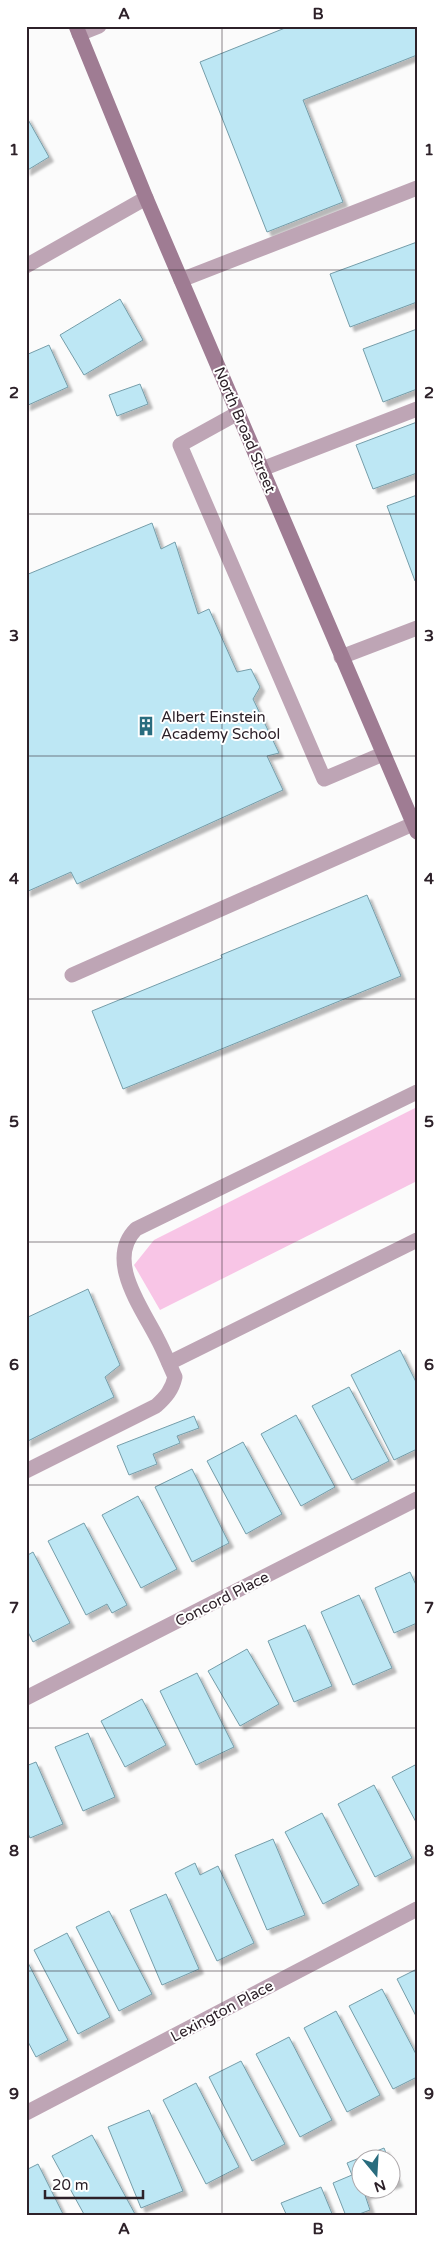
<svg xmlns="http://www.w3.org/2000/svg" width="443" height="2242" font-family="'Varela Round',sans-serif">
	<style>
		.green { fill: #f8c5e6 }
		.building { fill: #bde7f4; stroke: #759da9; filter: url(#shadow) }
		.lines { fill: none; stroke-linecap: round; stroke-linejoin: round }
		.lane { stroke: #bea5b5; stroke-width: 15 }
		.street { stroke: #bea5b5; stroke-width: 15 }
		.secondary { stroke: #9f7c93; stroke-width: 15 }
		.grid { fill: none; stroke: #2d2129; stroke-width: 1; stroke-opacity: 0.55 }
		.labels { text-anchor: middle; stroke-width: 4; stroke-linejoin: round; paint-order: stroke }
		.street-label { font-size: 15px; fill: #2d2129; stroke: #fff }
		.poi-label { font-size: 15px; fill: #2d2129; stroke: #fff; text-anchor: start }
		.neatline { fill: none; stroke: #2d2129; stroke-width: 2 }
		.grid-label { font-size: 16px; text-anchor: middle; font-weight: bold; fill: #2d2129 }
	</style>
	<defs>
		<filter id="shadow"><feDropShadow dx="4.5" dy="4.5" stdDeviation="1" flood-color="#0004"/></filter>
	</defs>
	<rect width="100%" height="100%" fill="#fbfbfb"/>
	<path class="green" d="M417 1107V1181L160 1310 134 1265 154 1240Z"/>
	<g class="building">
		<path d="M290 26H417V55L303 100 343 202 267 232 200 62Z"/>
		<path d="M26 116 49 157 26 171Z"/>
		<path d="M417 242V302L350 327 330 274Z"/>
		<path d="M120 299 143 340 84 375 60 335Z"/>
		<path d="M417 329V389L383 402 363 349Z"/>
		<path d="M49 345 68 387 26 406V355Z"/>
		<path d="M140 384 148 404 117 416 109 395Z"/>
		<path d="M417 422V473L373 489 356 445Z"/>
		<path d="M417 495V580L415 581 387 506Z"/>
		<path d="M152 523 161 549 175 542 198 614 209 609 237 672 251 669 260 687 253 699 279 753 267 756 283 790 77 884 71 872 26 892V575Z"/>
		<path d="M367 895 401 976 123 1089 92 1011 222 958 221 955Z"/>
		<path d="M88 1289 120 1365 105 1377 114 1397 26 1442V1318Z"/>
		<path d="M400 1350 417 1384V1449L394 1460 351 1375Z"/>
		<path d="M349 1387 389 1461 352 1480 312 1406Z"/>
		<path d="M296 1415 335 1487 301 1506 261 1434Z"/>
		<path d="M194 1416 199 1428 177 1436 180 1443 153 1454 157 1464 129 1475 117 1446Z"/>
		<path d="M243 1442 282 1514 246 1534 207 1461Z"/>
		<path d="M192 1469 229 1543 192 1562 155 1487Z"/>
		<path d="M138 1496 177 1569 141 1588 102 1515Z"/>
		<path d="M84 1523 127 1605 112 1613 107 1604 86 1615 48 1541Z"/>
		<path d="M33 1552 70 1623 33 1642 26 1628V1556Z"/>
		<path d="M410 1572 417 1587V1623L394 1633 375 1588Z"/>
		<path d="M359 1595 392 1668 353 1685 321 1612Z"/>
		<path d="M305 1625 332 1686 294 1702 268 1641Z"/>
		<path d="M247 1649 279 1704 240 1726 208 1671Z"/>
		<path d="M197 1673 234 1747 196 1765 160 1691Z"/>
		<path d="M142 1699 166 1745 125 1767 101 1721Z"/>
		<path d="M88 1733 115 1797 83 1811 55 1747Z"/>
		<path d="M36 1762 63 1824 30 1838 26 1829V1766Z"/>
		<path d="M417 1764V1824L392 1777Z"/>
		<path d="M374 1785 412 1858 375 1877 338 1804Z"/>
		<path d="M322 1813 359 1885 323 1904 285 1832Z"/>
		<path d="M273 1839 305 1915 267 1930 235 1855Z"/>
		<path d="M195 1863 200 1875 218 1866 254 1943 217 1961 175 1873Z"/>
		<path d="M166 1894 199 1969 162 1985 130 1910Z"/>
		<path d="M109 1911 152 1994 119 2011 76 1927Z"/>
		<path d="M67 1933 110 2017 78 2034 34 1950Z"/>
		<path d="M26 1959 68 2040 36 2057 26 2038Z"/>
		<path d="M417 1969V2018L397 1979Z"/>
		<path d="M382 1989 417 2056V2077L393 2089 349 2006Z"/>
		<path d="M336 2011 380 2095 347 2112 304 2028Z"/>
		<path d="M289 2037 332 2120 300 2137 256 2054Z"/>
		<path d="M241 2061 285 2144 252 2161 209 2077Z"/>
		<path d="M196 2083 239 2167 206 2184 163 2100Z"/>
		<path d="M149 2110 183 2191 141 2208 108 2127Z"/>
		<path d="M92 2135 135 2214 131 2216H85L52 2156Z"/>
		<path d="M384 2148 389 2160H360V2190H379L365 2195 370 2210 354 2216H346L333 2183 352 2175 347 2163Z"/>
		<path d="M38 2164 64 2216H26V2170Z"/>
		<path d="M390 2164 398 2182 390 2185Z"/>
		<path d="M321 2187 333 2216H287L281 2203Z"/>
	</g>
	<g class="lines">
		<g class="lane">
			<path d="M181 280 417 188"/>
			<path d="M238 413 180 445 324 779 383 754"/>
			<path d="M262 469 417 409"/>
			<path d="M72 975 413 824"/>
			<path d="M169 1363 417 1240"/>
			<path d="M26 1471 156 1406C166 1397 172 1390 175 1377 169 1364 164 1351 157 1338 142 1308 105 1260 136 1229L417 1092"/>
		</g>
		<g class="street">
			<path d="M79 34 99 26"/>
			<path d="M26 266 146 198"/>
			<path d="M341 657 417 628"/>
			<path d="M26 1698 417 1499"/>
			<path d="M26 2113 417 1909"/>
		</g>
		<path class="secondary" d="M76 26 146 198 417 832"/>
	</g>
	<path class="grid" d="M222 26V2216M26 270H417M26 514H417M26 756H417M26 999H417M26 1242H417M26 1485H417M26 1728H417M26 1971H417"/>
	<defs>
		<symbol id="building-bare" viewBox="-9 -9 18 18"><path d="M-4-6H4V6H1V3H-1V6H-4ZM-2.5-4.3h1.7v1.8h-1.7ZM.8-4.3h1.7v1.8H.8ZM-2.5-1h1.7V.8h-1.7ZM.8-1h1.7V.8H.8Z" fill="#296c7e" stroke="#fff" stroke-width="2.5" paint-order="stroke"/></symbol>
	</defs>
	<g fill-rule="evenodd">
		<use href="#building-bare" x="132" y="712" width="28" height="28"/>
	</g>
	<g class="labels">
		<g class="street-label">
			<text transform="translate(245 430) rotate(67)" y="5">North Broad Street</text>
			<text transform="translate(222 1599) rotate(-27)" y="5">Concord Place</text>
			<text transform="translate(222 2011) rotate(-28)" y="5">Lexington Place</text>
		</g>
		<g class="poi-label">
			<text x="161" y="722">Albert Einstein<tspan x="161" dy="17">Academy School</tspan></text>
		</g>
	</g>
	<rect width="443" height="2242" fill="none" stroke="#ffffff" stroke-width="55"/>
	<g transform="translate(376 2174) rotate(162)"><circle r="24" fill="#ffffff" stroke="#aba6a9"/>
	<path d="M0-4L9 19L0 12L-9 19Z" fill="#296c7e"/>
	<text y="-8" font-size="14" font-weight="bold" text-anchor="middle" fill="#2d2129">N</text>
	</g>
	<path d="M45 2190v8h98v-8" fill="none" stroke="#2d2129" stroke-width="2.5"/>
	<text x="52" y="2190" font-size="15" fill="#2d2129" stroke="#ffffff" stroke-width="4" paint-order="stroke">20 m</text>
	<rect x="28" y="28" width="388" height="2186" class="neatline"/>
	<g class="grid-label">
		<text x="124" y="19">A</text>
		<text x="318" y="19">B</text>
		<text x="14" y="155">1</text>
		<text x="429" y="155">1</text>
		<text x="14" y="398">2</text>
		<text x="429" y="398">2</text>
		<text x="14" y="641">3</text>
		<text x="429" y="641">3</text>
		<text x="14" y="884">4</text>
		<text x="429" y="884">4</text>
		<text x="14" y="1127">5</text>
		<text x="429" y="1127">5</text>
		<text x="14" y="1370">6</text>
		<text x="429" y="1370">6</text>
		<text x="14" y="1613">7</text>
		<text x="429" y="1613">7</text>
		<text x="14" y="1856">8</text>
		<text x="429" y="1856">8</text>
		<text x="14" y="2099">9</text>
		<text x="429" y="2099">9</text>
		<text x="124" y="2234">A</text>
		<text x="318" y="2234">B</text>
	</g>
</svg>
